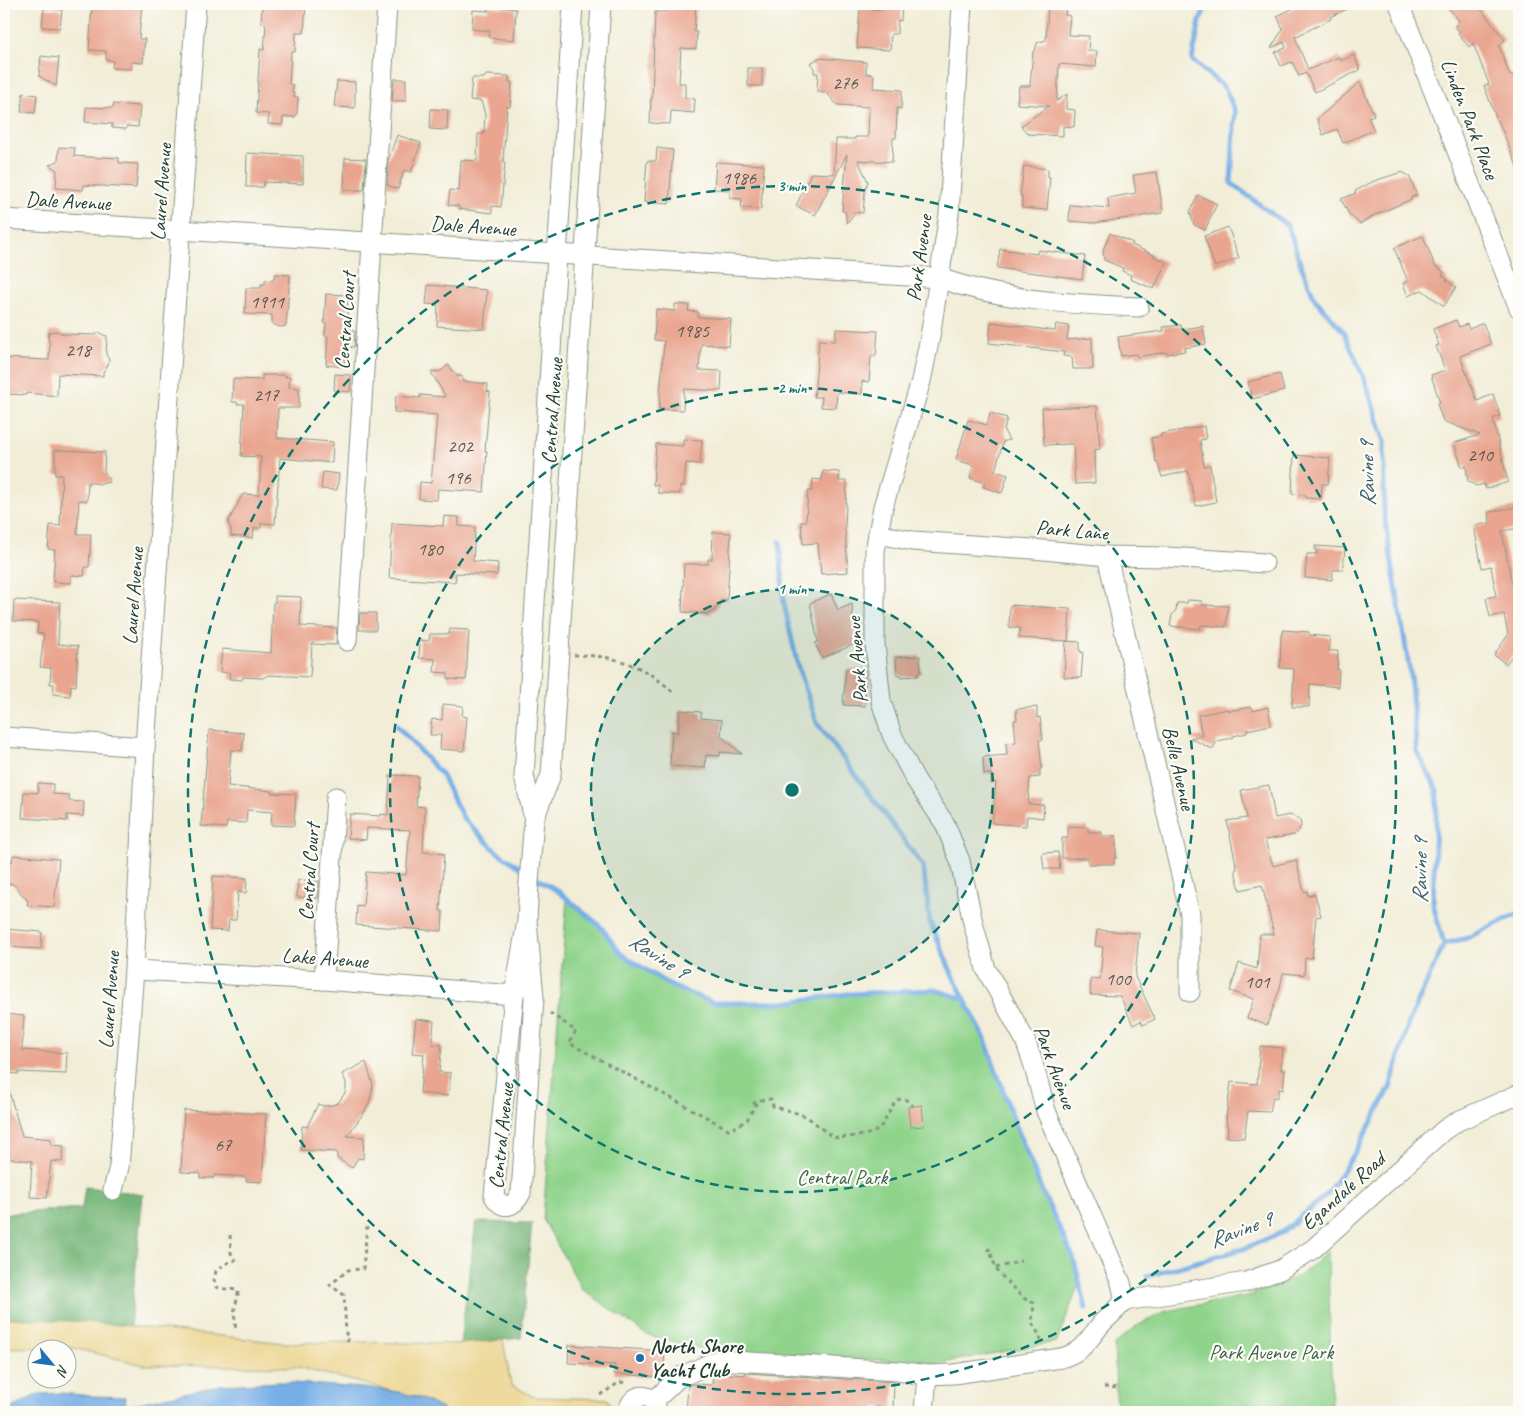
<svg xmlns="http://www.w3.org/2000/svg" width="1523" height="1416" font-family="Caveat,sans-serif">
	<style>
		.green { fill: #90d48c; stroke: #588860 }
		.forest { fill: #74b678; stroke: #4a7a56 }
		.sand { fill: #eeda9e; stroke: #868c69 }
		.water { fill: #77aee6; stroke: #4b768d }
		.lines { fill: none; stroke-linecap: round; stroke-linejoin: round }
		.stream { stroke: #77aee6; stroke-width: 5 }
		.building { fill: #e9a58f }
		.minor-casing { stroke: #889586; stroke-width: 21 }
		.path { stroke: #889586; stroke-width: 3; stroke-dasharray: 4 4; stroke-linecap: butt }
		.minor { stroke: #fff; stroke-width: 19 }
		.ring { fill: none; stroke: #0f766e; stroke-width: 2.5; stroke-dasharray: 9 6 }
		.poi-dot { fill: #1f6fb2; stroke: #fdfcf7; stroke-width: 2 }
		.labels { text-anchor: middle; stroke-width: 4.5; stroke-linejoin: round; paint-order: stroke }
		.number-label { font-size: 19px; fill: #52574b }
		.street-label { font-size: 21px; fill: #1f3d34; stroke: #fdfcf7 }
		.park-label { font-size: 21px; fill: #3b634a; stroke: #fdfcf7 }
		.poi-label { font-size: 21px; font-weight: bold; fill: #1f3d34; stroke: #fdfcf7; text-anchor: start }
		.water-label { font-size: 22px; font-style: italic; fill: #395f69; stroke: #fdfcf7 }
		.centre { fill: #0f766e; stroke: #fdfcf7; stroke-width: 2.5 }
		.ring-label { font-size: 15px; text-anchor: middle; font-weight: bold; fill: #0f766e; stroke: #fdfcf7; stroke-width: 4.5; stroke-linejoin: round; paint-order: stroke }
	</style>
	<rect width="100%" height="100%" fill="#fdfcf7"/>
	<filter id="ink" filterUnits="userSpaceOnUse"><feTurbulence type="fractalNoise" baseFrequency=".02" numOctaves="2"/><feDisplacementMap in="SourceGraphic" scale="10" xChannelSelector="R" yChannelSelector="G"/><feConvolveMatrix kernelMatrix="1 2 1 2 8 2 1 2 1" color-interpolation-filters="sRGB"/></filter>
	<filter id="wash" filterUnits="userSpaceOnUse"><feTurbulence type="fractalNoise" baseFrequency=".0096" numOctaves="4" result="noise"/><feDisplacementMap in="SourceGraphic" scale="20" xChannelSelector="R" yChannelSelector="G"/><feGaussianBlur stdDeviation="1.12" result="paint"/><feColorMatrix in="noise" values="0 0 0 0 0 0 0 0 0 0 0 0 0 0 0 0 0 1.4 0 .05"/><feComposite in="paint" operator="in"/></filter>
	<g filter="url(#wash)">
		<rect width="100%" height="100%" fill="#f1edd7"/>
		<g class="green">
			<path d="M567 898 600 926 621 954 671 986 714 1003H781L847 994 934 990 965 999 985 1039 1014 1121 1042 1191 1073 1257 1080 1281 1057 1342 936 1364 698 1348 647 1335 582 1289 543 1219Z"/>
			<path d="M1328 1251 1332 1412H1117L1114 1345 1135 1327 1166 1311 1252 1295 1301 1275Z"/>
		</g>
		<g class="forest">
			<path d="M85 1187 143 1194 130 1326 69 1321 4 1318V1214L82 1208Z"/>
			<path d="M476 1222 532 1223 521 1338 460 1344Z"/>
		</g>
		<path class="sand" d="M4 1318 69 1321 130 1326 284 1343 357 1342 460 1344 503 1340 511 1385 534 1397 607 1399 616 1412H448L420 1398 298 1367 144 1365 69 1347 4 1348Z"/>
		<path class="water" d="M280 1382 375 1389 398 1392 420 1398 448 1412H4L38 1394 61 1393 93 1396 125 1397 126 1406 220 1385Z"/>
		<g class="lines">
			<g class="stream">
				<path d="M780 542 784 604 798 667 817 723 923 866 930 922 952 974 985 1039 1014 1121 1042 1191 1073 1257 1086 1308"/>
				<path d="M397 726 441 774 463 818 497 852 526 871"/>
				<path d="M533 876 558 891 600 926 621 954 671 986 714 1003H781L847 994 934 990 965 999"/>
				<path d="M1444 944 1467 938 1519 913"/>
				<path d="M1147 1276 1246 1248 1283 1232 1327 1194 1355 1153 1390 1088 1409 1022 1444 944 1433 904 1437 790 1417 752 1410 673 1384 514V440L1366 383 1344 332 1315 299 1301 265 1288 226 1231 183 1235 111 1225 88 1192 60 1200 21 1207 4"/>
			</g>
		</g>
		<g id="blocks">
			<g class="building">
				<path d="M99 4H142L139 39H145L143 63 131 62V69L112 68 113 61 106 59V51L89 50 92 7H98Z"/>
				<path d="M262 4H306L304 33H296L295 52H291L289 84 293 85 292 93 295 94 294 97H298L297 114 295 117H283L282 125 268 124 269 114 256 113 260 49 264 50 266 24 261 23Z"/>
				<path d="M667 4H696L694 32H697L696 49 681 48 679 83H685V98L695 99 694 113 671 111 670 124 650 123 651 99H652L655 12H666Z"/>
				<path d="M883 4 902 5 901 21 898 20 897 34H891L890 50 857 48 860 8 883 10Z"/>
				<path d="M1302 4H1358L1330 17 1331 19 1295 37 1308 70 1339 57 1341 61 1354 55 1360 70 1315 92 1306 73 1299 76 1292 62 1281 66 1275 52 1286 48 1284 42 1271 48 1283 29 1277 16Z"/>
				<path d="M1446 4H1477L1505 40 1499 46 1510 76 1515 74 1519 87V171L1498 120H1497L1484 86 1489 84 1473 43 1469 47 1458 34 1460 32 1455 26 1459 21Z"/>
				<path d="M1048 5 1066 6 1065 15 1070 16 1068 35 1089 36 1088 51H1097L1096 67 1059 64 1057 101 1067 94 1066 109 1075 110 1074 127 1063 126V136L1028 134 1021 126 1049 106 1017 104 1019 86H1030L1033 51H1035L1037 43 1046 40Z"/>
				<path d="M488 6 516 9 514 40 489 38 490 31 472 29 473 10 488 11Z"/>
				<path d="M44 8 62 10 60 28 42 27Z"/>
				<path d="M41 56 59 58 56 86 39 76Z"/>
				<path d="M819 58 866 62V73L874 75 873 88 902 90 901 109 897 108 896 138H893L892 162 858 160 868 182 865 190 863 213 855 212 847 223 845 211H842L847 154 815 215 796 206 811 173 834 174 836 139H855V137H868L869 107 837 105 826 92H817L818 73H814V68L810 63Z"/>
				<rect x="748" y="68" width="14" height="18"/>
				<path d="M486 75 509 76V82H512L510 107 507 106 503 162H505L501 207 492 206V213L459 209V206L448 205 450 190 459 191 461 160 477 161 478 134H484L485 114 481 101 470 100 472 78H484Z"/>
				<path d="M394 79H406V101H392Z"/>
				<path d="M337 81 355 82V108L334 107Z"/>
				<path d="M1360 82 1374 115 1368 117 1374 130 1343 143 1337 129 1323 135 1317 119Z"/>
				<path d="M23 93 37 95 35 113 21 112Z"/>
				<path d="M113 104 140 106 138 127 127 126 126 129 112 128V124L85 122 86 107 113 108Z"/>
				<path d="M431 109 448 110 447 130 430 129Z"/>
				<path d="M397 135 421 143 411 172 404 170 398 189 387 185 388 161Z"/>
				<path d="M59 147 75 148 74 156 102 158V157L119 158V163L138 164 136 188 84 185 83 190 56 188 57 170 49 165 58 161Z"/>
				<path d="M657 148 673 150 669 204 644 202 647 161H656Z"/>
				<path d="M247 153 303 156V184L264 182 263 187H246Z"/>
				<path d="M345 158 366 159 364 190H344Z"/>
				<path d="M716 162 764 165 761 209 741 208 742 199 730 198V190L714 189Z"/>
				<path d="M1024 166 1048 169V177H1050L1047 210 1022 208V196H1020Z"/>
				<path d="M1157 172 1163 213 1094 223 1069 221 1070 205 1109 208 1108 198 1136 193 1133 175Z"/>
				<path d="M1402 172 1409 176 1417 195 1411 197 1412 199 1375 215 1360 224 1349 214 1341 199 1356 193 1355 191 1374 181Z"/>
				<path d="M1198 195 1217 204 1205 230 1194 225 1190 212Z"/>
				<path d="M1228 227 1239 258 1215 267 1204 236Z"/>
				<path d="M1110 233 1133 243 1132 245 1154 255 1153 256 1166 262 1154 289 1130 279 1131 275 1122 271 1123 268 1104 260 1103 250Z"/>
				<path d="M1423 236 1435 266 1444 272 1442 275 1448 279 1446 280 1456 287 1444 306 1422 290 1408 296 1403 283 1408 281 1394 248Z"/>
				<path d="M1000 249 1037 254 1038 250 1085 256 1082 279 997 268Z"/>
				<path d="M275 274 290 275 286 326 280 327 272 324V315L245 314 246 288H261V284H265V280L273 281Z"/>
				<path d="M428 285 487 290 484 329 437 326 438 305 426 304Z"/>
				<path d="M326 294 348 295 347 323H350V331H355L354 347H346L344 367 326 365 328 336H325L326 324 324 323Z"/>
				<path d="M675 304 689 305 688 311 698 312V317L731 319 729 346 701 344 699 370 722 371 721 391 684 389 683 410 659 409 664 341 654 340 656 309 675 311Z"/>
				<path d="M1456 320 1459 327 1467 324 1469 329 1483 323 1491 344 1460 356 1477 401 1493 394 1499 411H1498L1500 416 1493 419 1508 482 1486 489 1484 484 1476 486 1468 481 1466 466 1462 467 1454 443 1480 435 1443 421 1437 404 1440 403 1431 375 1445 370 1436 346 1439 345 1433 329Z"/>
				<path d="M991 322 1055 331 1056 324 1069 326 1067 340 1092 338 1093 369H1073L1072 357 1063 356 1064 352 989 343Z"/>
				<path d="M1181 325 1182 329 1203 326 1206 344 1184 348 1185 351 1167 354 1166 352 1137 357 1136 354 1121 356 1118 337 1164 331 1163 327Z"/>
				<path d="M836 329 878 331 876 356H871L869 382 862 381V394L837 392 836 408 821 407 822 397H814L819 340 835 341Z"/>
				<path d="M57 331 63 334 95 335 99 332 103 335 107 336 106 355 109 359 108 365 103 372V376L58 374 57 396 26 393V395L4 394V358L49 360 50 344 48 339 49 332Z"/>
				<path d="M448 365 457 376H462V381L488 384 487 391 490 392 485 451H487L484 492 438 489 437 500 419 499 420 482 431 483 437 415 394 412 396 396 420 398V395L446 397 431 372 441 371Z"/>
				<path d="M335 374 351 375 350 392 334 391Z"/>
				<path d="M1280 374 1284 391 1252 399 1248 382Z"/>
				<path d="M262 375H286L285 377H290L289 387 299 388V408H278L277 438 333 442 332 463 280 458 275 524 261 523V528H254L253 538 231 536V529L228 522 243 494 259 495 261 457 241 456 244 404H237V402H232L233 379 262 380Z"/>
				<path d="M1097 406 1100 449 1094 450 1095 483 1075 484 1073 444 1044 445 1042 408Z"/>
				<path d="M990 413 1007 418 1004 431 1009 440 1003 442 995 471 1008 475 1002 493 983 487 985 483 970 478 973 465 956 460 968 420 987 425Z"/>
				<path d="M1204 426 1206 439 1200 440 1204 466 1210 465 1216 502 1196 506 1188 471 1162 477 1157 461 1156 462 1151 438 1161 436V434Z"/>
				<path d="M683 439 702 440 700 464 686 463 684 486H680V494L658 493V485H653L656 444 683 446Z"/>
				<path d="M55 450 105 452 104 471 110 482 100 484 88 482 87 501 79 500 77 534H91L89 567H85L84 576 71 575V583L53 582 55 550 48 549 50 525 60 526 62 475H55Z"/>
				<path d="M1294 455 1330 458 1328 484H1322L1321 499 1306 498V495L1292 494Z"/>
				<path d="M823 471 839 472V481H847L845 528 848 572 821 574 818 543 803 544 801 522 806 521 808 491H812L813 479 822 480Z"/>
				<path d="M323 472 339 474 337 490 321 489Z"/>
				<path d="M1517 507 1519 528 1502 531 1517 611H1519V656H1512L1506 664 1494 655 1508 635 1504 614 1490 617 1486 598 1496 596 1491 566 1482 568 1474 526 1490 523 1489 512Z"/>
				<path d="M444 516 459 517V526L475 527 473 561 498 563 497 575 456 573 455 582 389 578 392 523 443 526Z"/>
				<path d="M713 532 731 533 727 600H721L715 610 709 614 682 612 684 564H708V559H712Z"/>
				<path d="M1315 546 1345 548 1343 570H1333L1332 580 1305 578 1307 554H1317Z"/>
				<path d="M831 594 838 610 852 604 855 644 822 658 815 643 818 642 810 603Z"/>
				<path d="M275 596 301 597 300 626 337 628 336 645 312 644 310 677 268 675 263 678 243 677 242 680 229 679 230 673 220 672 222 649 271 653 273 603H275Z"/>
				<path d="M14 600 60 602 58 644 78 646 76 686 71 685 70 696 53 694 54 684H50L51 668 40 667 44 634 37 633 38 622 13 621Z"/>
				<path d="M1188 600 1202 601V605L1228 606 1226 627 1201 625 1200 629 1170 626 1172 615 1176 610 1177 603H1187Z"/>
				<path d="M1010 605 1070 609 1068 641 1019 638 1020 628 1009 627Z"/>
				<path d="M360 613H376V630H359Z"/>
				<path d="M450 629 469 630 466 680 448 679V673L434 672 435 659 419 658 420 640 429 641 430 634H449Z"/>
				<path d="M1283 630 1309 632V635L1330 637 1329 651H1338L1337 670 1339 669 1338 687 1310 684 1309 707H1292L1294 669 1280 668 1281 636Z"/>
				<path d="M1066 641 1080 642V652H1083L1081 678 1064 677Z"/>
				<path d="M920 656 921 673H918V676L901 677V675H897L896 657Z"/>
				<path d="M846 669 866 670 865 706 843 705Z"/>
				<path d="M443 704 463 706 462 716 467 717 464 751 440 749 441 735H430L432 719 442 720Z"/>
				<path d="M1037 707V718L1040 717 1043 740H1039L1042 768 1040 769V777L1030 778 1028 804 1044 805 1043 818 1027 816 1026 826 992 823 996 782 992 783 991 774H984L983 757 1007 755 1006 743 1016 742 1014 720H1017L1016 709Z"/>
				<path d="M1252 707 1253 711 1268 707 1271 725 1247 730V733L1233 736V738L1217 741 1213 748H1210L1190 738 1202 736 1198 715 1228 709V711Z"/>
				<path d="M680 710 701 712V718L722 720 721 736 742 754 720 752V756L706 755 705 768 670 766 672 731 678 732Z"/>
				<path d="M209 730 244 733 242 751 231 750 228 786 271 791V793L296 794 294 826 271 825 272 812 247 810 246 823 227 822 226 828 201 826Z"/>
				<path d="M390 775 418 776 416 806 425 807 423 852 444 854 440 911H443L442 931 356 925 357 905 363 906 366 872 406 875 410 830 367 828 366 840 348 838 350 814 381 816V814L388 815Z"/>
				<path d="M38 783 53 784V794L69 795V801L84 802 83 816 67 815V821L22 818 24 792 38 793Z"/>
				<path d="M1269 785 1275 818 1289 815 1295 817 1300 820 1301 826 1299 830 1294 835 1265 840 1273 866 1296 860 1304 892 1307 891 1308 896 1315 894 1321 916 1316 917 1312 958H1305L1304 975 1283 973 1280 988 1267 1025 1247 1018 1254 999 1230 991 1239 963 1257 969 1260 934H1274L1262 885 1240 890 1235 870 1237 869 1227 821 1247 818 1241 790Z"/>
				<path d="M1068 826 1088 827V832H1102V836H1116V858H1114V864H1088V858H1062V838H1068Z"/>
				<path d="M1058 852 1060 869H1044L1042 853Z"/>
				<path d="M13 855 59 859 54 907 27 905 28 901 13 884 4 883V861L12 862Z"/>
				<path d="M213 876 247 878 246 893 238 892 236 920H229L228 931 210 930Z"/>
				<path d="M298 880 319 881 318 898 297 897Z"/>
				<path d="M4 929 42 932 41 949 4 947Z"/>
				<path d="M1097 930 1139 933 1135 977 1155 1019 1143 1025 1141 1021 1133 1025 1120 996 1090 995 1091 978 1100 979 1103 947 1095 946Z"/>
				<path d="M4 1014 24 1016 22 1050 67 1053 66 1074 19 1072V1074L4 1073Z"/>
				<path d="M416 1019 434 1021 432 1044 442 1045 439 1072 451 1073 448 1096 420 1093 424 1054 412 1053Z"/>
				<path d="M1260 1046 1283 1048 1281 1070H1285L1283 1090 1279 1089 1277 1098 1273 1097 1270 1112 1248 1111 1244 1138 1227 1137 1228 1126H1227L1226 1117 1231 1082 1257 1084Z"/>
				<path d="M366 1062 373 1085 370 1101 363 1114 347 1136 364 1137 363 1159 358 1158 352 1168 337 1158V1152L301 1150 302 1126 307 1127 318 1104 323 1106 332 1105 338 1103 345 1093 346 1088V1082L342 1074Z"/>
				<path d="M4 1088H8L22 1136 51 1139V1145L64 1146 62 1162 51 1161 47 1198 30 1197 32 1161 4 1158Z"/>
				<path d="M922 1105 924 1126 910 1127 908 1107Z"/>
				<path d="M184 1110 266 1114 262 1182 246 1181V1177L214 1175V1178H200V1173L181 1172Z"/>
				<path d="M569 1345 665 1351 663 1377 614 1374 615 1365 568 1363Z"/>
				<path d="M717 1373 745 1375V1373L894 1382 893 1408 875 1407 874 1412H686L688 1386 693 1384 712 1385 713 1375Z"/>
			</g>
		</g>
	</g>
	<g filter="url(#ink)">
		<use href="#blocks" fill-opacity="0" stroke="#889586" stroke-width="1"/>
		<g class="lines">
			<defs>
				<g id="minor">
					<path d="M962 4 949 214 930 337 921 381 883 507 875 551V644L881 701 892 735 915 779 945 824 960 861 973 923 986 969 1025 1040 1033 1063 1046 1111 1121 1283 1125 1301"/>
					<path d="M1399 4 1519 308"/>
					<path d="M4 219 939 278C1003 301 1072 304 1139 307"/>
					<path d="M878 534 913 541 1033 549 1107 556 1167 557 1264 563"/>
					<path d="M1107 556 1190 914V992"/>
					<path d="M347 641 387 4"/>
					<path d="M4 737 145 747"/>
					<path d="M534 819 524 776 573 4"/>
					<path d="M527 921 514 995 494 1196C503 1211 514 1207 521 1193L534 998 527 921 529 882 534 819 551 775 601 4"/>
					<path d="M134 970 324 980 514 995"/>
					<path d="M324 980 336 797"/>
					<path d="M113 1190 119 1167 134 970 145 747 196 4"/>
					<path d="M1125 1301 1246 1282 1280 1270 1313 1249 1444 1130 1458 1121 1519 1094"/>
					<path d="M654 1401 678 1378 718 1360 898 1371 927 1375 954 1374 1061 1358C1083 1352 1088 1340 1102 1323 1110 1316 1117 1308 1125 1301"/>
					<path d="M629 1412C629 1391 656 1391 657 1412"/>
					<path d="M924 1412 927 1375"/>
				</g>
			</defs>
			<use href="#minor" class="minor-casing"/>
			<g class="path">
				<path d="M574 655C615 655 644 665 674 693"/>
				<path d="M550 1013 576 1031 569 1043 730 1130 747 1120 757 1102"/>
				<path d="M753 1104 760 1100 771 1099 773 1106C784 1110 798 1112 808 1118 819 1124 825 1135 838 1138 850 1136 867 1137 877 1130 890 1120 889 1100 904 1098L913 1106"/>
				<path d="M230 1235 231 1253 235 1260 225 1264 216 1271 214 1280 216 1287C224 1290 231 1288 238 1291 238 1298 236 1302 235 1308 234 1312 235 1325 236 1329"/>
				<path d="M987 1249 991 1250 992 1258 998 1272 1023 1298 1034 1303 1032 1323 1040 1336 1042 1345"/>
				<path d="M996 1268 1021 1261"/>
				<path d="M347 1342 349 1337 346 1334 344 1295 330 1285 348 1270 363 1269 367 1227"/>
				<path d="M1104 1387 1118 1388"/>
				<path d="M600 1395 620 1382 628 1383"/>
			</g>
			<use href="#minor" class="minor"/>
		</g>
	</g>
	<circle cx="792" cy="790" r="201" fill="#0f766e" fill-opacity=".12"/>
	<g class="ring">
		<circle cx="792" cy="790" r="201"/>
		<circle cx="792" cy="790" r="402"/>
		<circle cx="792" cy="790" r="604"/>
	</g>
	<circle class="poi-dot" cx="640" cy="1358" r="5"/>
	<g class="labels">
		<g class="number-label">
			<text x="845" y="89">276</text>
			<text x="739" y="184">1986</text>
			<text x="267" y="308">1911</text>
			<text x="692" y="337">1985</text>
			<text x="78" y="356">218</text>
			<text x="266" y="401">217</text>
			<text x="460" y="452">202</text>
			<text x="1480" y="461">210</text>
			<text x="458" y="484">196</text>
			<text x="430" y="555">180</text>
			<text x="1118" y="985">100</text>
			<text x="1257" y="988">101</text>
			<text x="223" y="1151">67</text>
		</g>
		<g class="street-label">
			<text transform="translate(1470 119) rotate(69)" y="7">Linden Park Place</text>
			<text transform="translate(161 192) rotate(-86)" y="7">Laurel Avenue</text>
			<text transform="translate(68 201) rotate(3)" y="7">Dale Avenue</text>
			<text transform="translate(473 226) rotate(4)" y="7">Dale Avenue</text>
			<text transform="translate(919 258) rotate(-82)" y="7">Park Avenue</text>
			<text transform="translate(345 321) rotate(-86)" y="7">Central Court</text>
			<text transform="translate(552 411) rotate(-86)" y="7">Central Avenue</text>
			<text transform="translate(1072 530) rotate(5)" y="7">Park Lane</text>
			<text transform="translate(133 596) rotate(-86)" y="7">Laurel Avenue</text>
			<text transform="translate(857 660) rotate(-95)" y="7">Park Avenue</text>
			<text transform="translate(1179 768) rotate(77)" y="7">Belle Avenue</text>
			<text transform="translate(309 872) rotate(-86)" y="7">Central Court</text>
			<text transform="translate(325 958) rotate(4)" y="7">Lake Avenue</text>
			<text transform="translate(109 1000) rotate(-86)" y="7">Laurel Avenue</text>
			<text transform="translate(1055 1067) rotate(70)" y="7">Park Avenue</text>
			<text transform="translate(501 1136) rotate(-84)" y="7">Central Avenue</text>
			<text transform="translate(1343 1191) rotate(-42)" y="7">Egandale Road</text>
		</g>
		<g class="park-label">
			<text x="842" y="1184">Central Park</text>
			<text x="1271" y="1359">Park Avenue Park</text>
		</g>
		<g class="poi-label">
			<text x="650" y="1353">North Shore<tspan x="650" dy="24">Yacht Club</tspan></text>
		</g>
		<g class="water-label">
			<text transform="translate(1366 474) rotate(-92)" y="8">Ravine 9</text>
			<text transform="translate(1419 871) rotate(-90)" y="8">Ravine 9</text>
			<text transform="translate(659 955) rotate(33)" y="8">Ravine 9</text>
			<text transform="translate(1240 1229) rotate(-21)" y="8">Ravine 9</text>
		</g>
	</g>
	<circle cx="792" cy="790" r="8" class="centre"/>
	<g class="ring-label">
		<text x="792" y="191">3 min</text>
		<text x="792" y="393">2 min</text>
		<text x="792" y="594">1 min</text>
	</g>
	<rect width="1523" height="1416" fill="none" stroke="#fdfcf7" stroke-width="20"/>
	<g transform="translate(52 1364) rotate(119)"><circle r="24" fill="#fdfcf7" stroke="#a4b0a9"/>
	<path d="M0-4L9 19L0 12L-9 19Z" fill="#1f6fb2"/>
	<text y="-8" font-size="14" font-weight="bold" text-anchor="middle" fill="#1f3d34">N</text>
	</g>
</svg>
